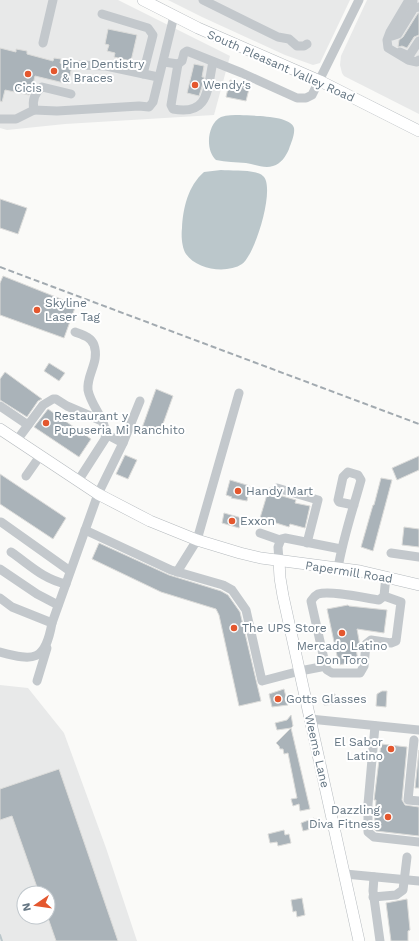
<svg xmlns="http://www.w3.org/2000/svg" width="419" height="941" font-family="'Work Sans',sans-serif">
  <rect width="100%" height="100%" fill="#fafaf8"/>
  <g fill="#e8e9e9" fill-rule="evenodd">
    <path d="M0,0H118L230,56L214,115L65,124L7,130L0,128Z"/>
    <path d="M168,0H350L320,63L313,65L285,55L202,17Z"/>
    <path d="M367,0H419V114L344,76L342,73L340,65L341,56Z"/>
    <path d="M0,685L28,688L64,733L106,848L137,941H0ZM24,893H48V917H24Z"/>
  </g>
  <g fill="#bbc7cb">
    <path d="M240,115C252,116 291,115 294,128C295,135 291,143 289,149C286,156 281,164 273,166C264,169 255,164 246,163C236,162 226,162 216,160C205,150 207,124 221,117C227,115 234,115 240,115Z"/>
    <path d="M221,170C232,171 255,169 263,176C276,187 255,255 242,264C227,274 197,270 186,254C182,248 181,236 182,228C183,208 188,186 204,172Z"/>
  </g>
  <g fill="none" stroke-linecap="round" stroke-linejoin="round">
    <path stroke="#bbc7cb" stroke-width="2" d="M0,935L2,941"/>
  </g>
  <g fill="#aab3b9" stroke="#dcdcda">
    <path d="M418,13H419V35L414,37L407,48L402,46L398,47L399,40L403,37Z"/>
    <path d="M108,29L137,35L131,61L114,57L115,53L107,51L109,45L105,44Z"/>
    <path d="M0,48L16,52V49L27,51V54L53,61L54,58L61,59L60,63L72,66L68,84L35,76L32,88L29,95L5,90L2,102L0,101Z"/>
    <path d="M194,64L204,66L202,77H204V80L199,96L187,93Z"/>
    <path d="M230,80L250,85L246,101L226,97Z"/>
    <path d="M0,199L27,208L18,234L0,228Z"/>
    <path d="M3,276L76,305L64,338L0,315V283Z"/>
    <path d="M49,363L65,373L59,381L44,371Z"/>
    <path d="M5,372L42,399L38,401L27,417L0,400V379Z"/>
    <path d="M156,389L173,396L159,435L142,428Z"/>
    <path d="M48,409L91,439L79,457L34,427Z"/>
    <path d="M125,455L137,460L128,479L116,474Z"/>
    <path d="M419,456V470L397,480L392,468Z"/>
    <path d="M0,474L66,518L53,539L0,504Z"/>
    <path d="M381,478L392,480L373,551L361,547L373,505H374Z"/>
    <path d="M230,480L250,486L247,501L231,498L232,497L226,495Z"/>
    <path d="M269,488H271L272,492L275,494L296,500L295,503L310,506L305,528L290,524L289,527L260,518Z"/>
    <path d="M224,513L242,518L239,528L222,523Z"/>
    <path d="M404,527L419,529V547L402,545Z"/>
    <path d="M99,543L169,575L221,591L228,595L240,612L261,701L239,706L219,615L216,609L161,592L92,559Z"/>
    <path d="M348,605L349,606L387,610L384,633L357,629L360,646L356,648L358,661L339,665L327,609Z"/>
    <path d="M284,689L288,705L272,707L269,694Z"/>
    <path d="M382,691H387L386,707L376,706L377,694Z"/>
    <path d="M335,694L336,704L324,705L323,695Z"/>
    <path d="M291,715L293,726L291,728L310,809L300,811L299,804L293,806L291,799L297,798L288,753L284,754L283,749H280L279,746L276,743L291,728L277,730L275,723L287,720Z"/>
    <path d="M381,744L407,747L402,800L405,805L419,807V836L376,831L374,829L376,800H374Z"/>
    <path d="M419,750V788H415Z"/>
    <path d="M59,769L118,941H56L48,918V893H39L12,816L0,820V789Z"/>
    <path d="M314,818L315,819H317L319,827L303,831L301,823Z"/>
    <path d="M284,830L285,835L289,834L291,843L278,846L277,842L270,843L268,834Z"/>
    <path d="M302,898L305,915L297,917L296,911L293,912L291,900Z"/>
    <path d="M407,899L410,930L408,931V941H391L386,903Z"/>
  </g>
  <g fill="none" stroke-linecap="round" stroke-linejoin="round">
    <g stroke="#b5babe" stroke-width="12">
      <g id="major">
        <path d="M143,0L198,28L320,81L419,131"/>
        <path d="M0,429L98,494L150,521L197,540L240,553L261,558L360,571L419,585"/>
        <path d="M279,561L280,578L283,596L359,941"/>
      </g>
    </g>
    <g stroke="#c3c8cc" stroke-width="9">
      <path d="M203,0L278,37L289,39L297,46H304L307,44"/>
      <path d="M413,1L409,0L390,32L387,40L388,48L408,60L417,62L419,60"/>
      <path d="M102,14L148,28L153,35L143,74"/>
      <path d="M392,36L398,34L414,8L419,7"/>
      <path d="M43,43L53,0"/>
      <path d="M400,52L409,56L419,41"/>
      <path d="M164,62L178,64L182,61L184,53L187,51L242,73L297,98H306L312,95L359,0"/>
      <path d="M178,64L171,105L173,109C210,116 207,88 213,62"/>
      <path d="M78,65L106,66L158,77"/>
      <path d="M71,94L42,87C34,93 32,101 34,110L57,111L139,106L149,107L153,102L174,16"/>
      <path d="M0,119H16L34,110"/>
      <path d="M75,332C83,335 91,337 94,345C100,362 86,375 88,390C91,407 109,422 105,439L78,481"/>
      <path d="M0,406L28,425"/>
      <path d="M106,434L123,443"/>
      <path d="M17,440L43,405L53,399H56L67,406L102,421"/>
      <path d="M26,476L40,456"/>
      <path d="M277,488L318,500L307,543"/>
      <path d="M1,522L70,571"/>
      <path d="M85,530L171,570L223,585L232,590L246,610L262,681L300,671L326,666"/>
      <path d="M260,533L280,540"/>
      <path d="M11,552C30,565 43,579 66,584"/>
      <path d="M391,553L419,557"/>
      <path d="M279,561L278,547L281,539L285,538L341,549"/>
      <path d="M338,568C343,538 353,509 361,480L358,475L348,472L343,477L338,500L339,502L354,505"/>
      <path d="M0,569L37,594L58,605"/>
      <path d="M177,572L197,540L239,393"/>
      <path d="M384,596L401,602L396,641L391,643L371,640L366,644L364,666L360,673H332L327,670L326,668L311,601C313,598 314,596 318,594C330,590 365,598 379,600L384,596L386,576"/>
      <path d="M0,598L12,607L52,623"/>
      <path d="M0,652C34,661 45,662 52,623L98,494L123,443L140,401"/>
      <path d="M37,681L47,648"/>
      <path d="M310,719L419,730"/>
      <path d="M375,726L368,804V832L374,837L419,842"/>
      <path d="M414,740L408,800L419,801"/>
      <path d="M345,874L419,881"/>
      <path d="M374,877L373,891L380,941"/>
      <path d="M373,897L396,895L403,890L407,857"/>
    </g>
    <use href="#major" stroke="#fff" stroke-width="11"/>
    <path stroke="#a2aab0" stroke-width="2" stroke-dasharray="6 3" stroke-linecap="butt" d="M0,267L419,424"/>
  </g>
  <g fill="#e4572e" stroke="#fff" stroke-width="1.5">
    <circle cx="54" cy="71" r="4"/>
    <circle cx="28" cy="74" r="4"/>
    <circle cx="195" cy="85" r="4"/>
    <circle cx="37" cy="310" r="4"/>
    <circle cx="46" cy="423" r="4"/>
    <circle cx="238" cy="491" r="4"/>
    <circle cx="232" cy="521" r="4"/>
    <circle cx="234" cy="628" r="4"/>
    <circle cx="342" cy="633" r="4"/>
    <circle cx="278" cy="699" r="4"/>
    <circle cx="391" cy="749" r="4"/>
    <circle cx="388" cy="817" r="4"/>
  </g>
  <g text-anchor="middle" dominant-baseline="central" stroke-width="4" stroke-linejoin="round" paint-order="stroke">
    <g font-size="12" fill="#657683" stroke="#fff" text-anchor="start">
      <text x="62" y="64">Pine Dentistry<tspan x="62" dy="14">&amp; Braces</tspan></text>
      <text x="203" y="85">Wendy's</text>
      <text x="28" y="88" text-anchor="middle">Cicis</text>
      <text x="45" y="303">Skyline<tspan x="45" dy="14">Laser Tag</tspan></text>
      <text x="54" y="416">Restaurant y<tspan x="54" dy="14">Pupuseria Mi Ranchito</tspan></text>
      <text x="246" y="491">Handy Mart</text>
      <text x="240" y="521">Exxon</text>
      <text x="242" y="628">The UPS Store</text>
      <text x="342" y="646" text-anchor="middle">Mercado Latino<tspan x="342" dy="14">Don Toro</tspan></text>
      <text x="286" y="699">Gotts Glasses</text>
      <text x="383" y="742" text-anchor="end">El Sabor<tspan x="383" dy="14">Latino</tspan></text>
      <text x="380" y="810" text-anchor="end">Dazzling<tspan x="380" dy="14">Diva Fitness</tspan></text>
    </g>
    <g font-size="12" fill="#657683" stroke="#fff">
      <text transform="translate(281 66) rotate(24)">South Pleasant Valley Road</text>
      <text transform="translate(349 572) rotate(9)">Papermill Road</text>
      <text transform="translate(317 751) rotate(77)">Weems Lane</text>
    </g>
  </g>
  <g transform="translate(36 905) rotate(257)"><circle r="19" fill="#ffffff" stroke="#c1c8cd"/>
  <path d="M0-3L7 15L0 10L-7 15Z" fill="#e4572e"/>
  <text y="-6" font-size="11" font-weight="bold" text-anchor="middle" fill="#657683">N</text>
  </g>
</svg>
